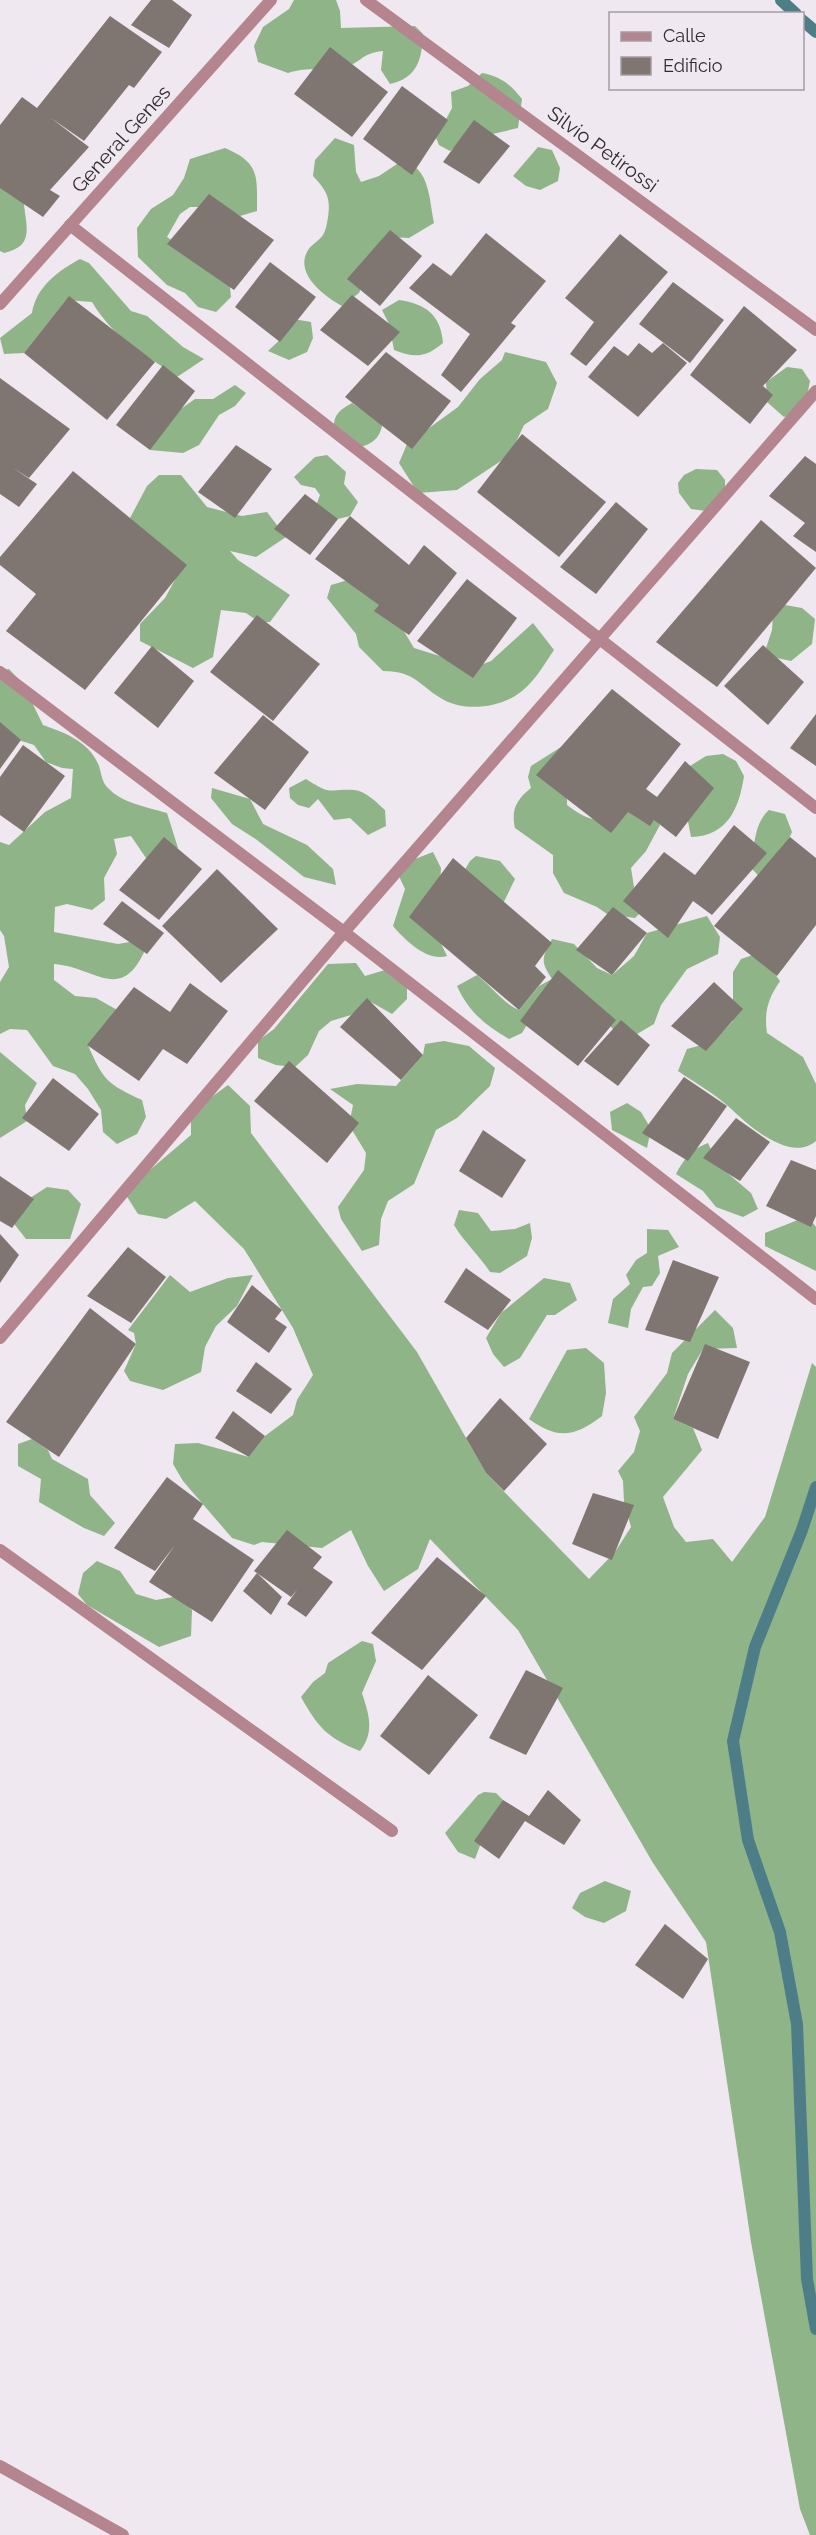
<svg xmlns="http://www.w3.org/2000/svg" width="816" height="2535" font-family="Raleway,sans-serif">
  <rect width="100%" height="100%" fill="#f0e8f0"/>
  <g fill="#8eb488">
    <path d="M294,0H336L340,11L341,28L415,26L423,34C422,60 417,78 390,84L381,70L383,51C360,53 361,64 344,67C324,72 309,66 288,73L258,62L254,46L263,27L289,9Z"/>
    <path d="M482,73C500,76 510,84 522,99L518,128L463,141L450,151L439,145L436,138L452,108L451,92L468,86Z"/>
    <path d="M335,138L354,145L356,172L361,182L379,176L403,160C430,169 429,198 434,223L409,238L389,237L376,252L359,293L342,306C326,297 295,275 307,252C310,245 319,241 323,235C326,230 327,223 328,217C331,197 326,190 313,176L315,160Z"/>
    <path d="M538,147L552,150L560,168L558,181L540,190L526,186L513,176Z"/>
    <path d="M225,148C260,163 257,176 257,211L240,216L218,207H190L180,214L167,237L229,279L231,297L216,312L198,307L185,293L167,285L138,257L137,228L151,209L173,195L184,178L190,159Z"/>
    <path d="M0,168L26,180C25,188 24,196 24,204C26,227 35,246 4,253L0,251Z"/>
    <path d="M80,259L89,263L131,311L147,316L183,347L204,359L177,377C144,353 114,339 92,302L66,300L24,353L4,354L0,338L32,313C36,287 58,271 80,259Z"/>
    <path d="M399,300C426,304 441,315 443,343C425,358 415,358 394,350L389,324L382,310Z"/>
    <path d="M293,319L311,322L313,338L307,352L289,360L268,351L286,334Z"/>
    <path d="M505,352L546,362L557,383L548,409L524,425L510,455L457,490L418,493L399,463L407,444L458,407L480,379L502,360Z"/>
    <path d="M787,367L802,369L810,381L807,396L797,414L784,417L767,402L766,382Z"/>
    <path d="M235,385L246,393L235,406L219,415L199,445L183,453L150,450L153,435L172,415L195,399H213Z"/>
    <path d="M352,403L365,412H384C382,430 381,441 361,447L334,432C333,415 338,411 352,403Z"/>
    <path d="M327,455L346,472L344,484L358,502L350,516L338,519L320,515L317,503L320,495L315,488L301,485L294,477L315,457Z"/>
    <path d="M696,469L717,470L725,480V494L706,511L691,509L679,493L678,483L684,475Z"/>
    <path d="M159,475H181L207,507L242,516L267,512L286,537L256,557L230,551L238,560L290,595L270,622H259L246,613L221,610L213,657L193,668L140,641V624L165,598L177,576L142,536L130,518L147,486Z"/>
    <path d="M355,578L396,618L414,648L475,667L491,661L533,623L554,650C544,665 532,686 515,696C495,708 465,711 444,700C419,686 416,671 383,671L359,647L356,634L327,598L331,585Z"/>
    <path d="M785,605L802,608L815,619L812,644L791,661L777,658L766,648L772,630L773,614Z"/>
    <path d="M9,669L23,684L43,725C65,733 89,741 99,766C101,772 102,782 107,787C121,803 147,807 167,813L178,848L164,856L146,858L131,836L114,839L117,854L104,878L105,900L92,910L67,904L55,907L54,932L118,944L141,940L146,948C121,1005 96,967 54,964V980L75,996L96,998L119,1011L88,1045C103,1080 107,1084 142,1100L146,1117L137,1134L117,1144L103,1132L101,1110L88,1089L75,1074L53,1066L27,1030L10,1029L0,1034V982L9,967L4,936L0,930V842L9,845L45,812L71,798L73,769L62,768L46,762L34,745L0,734V671Z"/>
    <path d="M561,747L567,782V805C600,830 606,818 643,807L660,825L646,851L631,868L634,887L644,909L635,918L607,914L597,907L564,893L553,873V855L515,828C511,810 516,800 531,788L528,777L531,766Z"/>
    <path d="M723,754L736,761L744,776C739,808 728,836 691,837L687,816L690,766L706,756Z"/>
    <path d="M306,779C334,797 327,788 354,790C366,791 377,803 385,810L386,826L368,835L350,818L334,820L318,799L309,808L298,805L290,798L289,788Z"/>
    <path d="M212,788L250,799L263,824L307,845L333,869L336,885L304,877L257,840L232,824L211,798Z"/>
    <path d="M769,810L785,814L792,832L783,852L760,877L749,866C756,846 753,824 769,810Z"/>
    <path d="M433,852L441,868L437,935L447,956C427,962 405,940 393,926L405,889L397,872L415,859Z"/>
    <path d="M476,856L500,861L515,879L501,908L463,873L470,861Z"/>
    <path d="M707,916L720,937L718,954L687,969L661,1005L654,1024L637,1034L617,1033L596,1012L528,1023L522,1033L509,1039C486,1026 468,1011 457,986L477,975C490,985 505,1005 519,1010L539,986L552,979C540,961 542,958 552,939L574,944L597,968L612,975L634,956L647,933Z"/>
    <path d="M759,953L780,981C768,999 764,1011 767,1033L803,1057L816,1084V1141C789,1164 746,1123 728,1106C713,1093 694,1082 678,1071L687,1049L713,1042L733,1021V972L741,959Z"/>
    <path d="M356,963L365,976L385,970L407,987V999L392,1014L371,1002L351,1015L331,1021L319,1031L308,1055L295,1067L276,1065L258,1058V1041L274,1029L328,964Z"/>
    <path d="M444,1041L469,1046L495,1068L490,1086L457,1118L436,1130L414,1184L388,1201L381,1219L379,1245L362,1251L341,1219L338,1207L364,1170L366,1153L349,1125L353,1105L330,1089L357,1084L396,1086L423,1055L425,1044Z"/>
    <path d="M0,1052L37,1083L25,1105L27,1121L0,1138Z"/>
    <path d="M228,1085L250,1106L251,1133L417,1352L486,1473L589,1579L615,1552L631,1527L624,1502L623,1481L618,1471L634,1452L640,1431L634,1417L667,1373L672,1353L715,1310L733,1328L737,1348L703,1349L688,1374L673,1419L693,1428L702,1450L663,1497L674,1527L686,1542L713,1539L732,1562L765,1517L812,1363L816,1367V2535H810L800,2509L751,2242L706,1942L653,1863L518,1630L430,1539L418,1569L384,1591L368,1566L351,1530L322,1548L262,1542L254,1545L232,1538L183,1481L173,1464L175,1444L198,1443L249,1457L265,1436L293,1415L297,1400L313,1375L293,1328L244,1249L195,1201L166,1219L138,1214L124,1192L191,1135V1112Z"/>
    <path d="M627,1103L641,1112L651,1129L647,1148L612,1130L610,1112Z"/>
    <path d="M708,1143L718,1165L751,1193L758,1209L743,1217L716,1207L703,1191L676,1174C683,1160 693,1148 708,1143Z"/>
    <path d="M47,1187L68,1190L81,1204L70,1239H26L15,1225L13,1209Z"/>
    <path d="M459,1210L478,1213L491,1231L515,1229L530,1223L532,1238L527,1256L500,1273L490,1272C479,1255 464,1242 454,1225Z"/>
    <path d="M808,1216L816,1227V1271L765,1246V1233Z"/>
    <path d="M647,1229L668,1230L679,1247L658,1256L660,1273L652,1286L643,1287L631,1309L628,1328L608,1323L613,1299L630,1284L626,1275L636,1260L647,1253Z"/>
    <path d="M170,1275L190,1292L228,1278L253,1275L237,1306L216,1326L205,1347L201,1372L163,1390L130,1381L124,1371L136,1344L134,1333L128,1330Z"/>
    <path d="M544,1278L570,1283L577,1300L555,1315H547L520,1358L504,1367L493,1354L486,1338L501,1313Z"/>
    <path d="M586,1348L604,1363L606,1393L602,1416C574,1437 558,1440 529,1419L567,1350Z"/>
    <path d="M32,1439L48,1450L52,1459L88,1479L90,1495L115,1523L104,1536L84,1528L39,1502L41,1479L18,1466V1444Z"/>
    <path d="M97,1561L120,1571L136,1594L156,1600L179,1596L192,1610L191,1636L159,1647L87,1605L78,1594L83,1573Z"/>
    <path d="M362,1641L373,1644L376,1661L362,1693C369,1715 375,1732 360,1751C327,1738 318,1727 301,1697L313,1682L325,1673L328,1663Z"/>
    <path d="M484,1792L496,1793L503,1800L504,1820L482,1840L475,1859L458,1852L445,1833L478,1795Z"/>
    <path d="M605,1881L631,1891L626,1911L604,1923L585,1917L572,1908L580,1893Z"/>
  </g>
  <g fill="none" stroke-linecap="round" stroke-linejoin="round">
    <g stroke="#4d7e88" stroke-width="12">
      <path d="M781,0L796,14"/>
      <path d="M802,20L816,32"/>
      <path d="M816,1487L802,1530L755,1647L733,1741L748,1840L780,1932L797,2024L807,2279L816,2329"/>
    </g>
  </g>
  <g fill="#807671">
    <path d="M151,0H172L192,15L169,48L131,25Z"/>
    <path d="M110,16L162,52L134,88L129,85L84,141L51,118L89,147L50,190L60,196L43,217L0,188V125L22,97L37,108Z"/>
    <path d="M330,47L388,92L352,137L294,94Z"/>
    <path d="M402,86L448,120L412,175L363,139Z"/>
    <path d="M474,120L510,146L479,184L443,162Z"/>
    <path d="M209,194L274,240L234,290L167,244Z"/>
    <path d="M390,230L422,256L380,306L347,279Z"/>
    <path d="M486,233L546,281L511,323L516,326L461,392L441,375L470,334L409,288L433,263L451,276Z"/>
    <path d="M620,234L668,272L586,366L570,354L594,322L565,298Z"/>
    <path d="M270,262L316,297L280,342L235,307Z"/>
    <path d="M673,282L724,320L690,363L639,324Z"/>
    <path d="M352,295L400,332L368,366L320,330Z"/>
    <path d="M69,296L155,362L107,420L24,353Z"/>
    <path d="M744,306L797,350L763,386L773,395L750,424L690,375Z"/>
    <path d="M639,343L652,353L663,343L687,363L638,417L588,377L614,346L628,356Z"/>
    <path d="M386,352L451,401L412,449L345,397Z"/>
    <path d="M163,365L195,391L150,450L116,425Z"/>
    <path d="M0,378L70,429L29,478L13,468L37,484L19,507L0,494Z"/>
    <path d="M522,434L606,502L559,557L477,492Z"/>
    <path d="M236,445L272,469L235,518L198,492Z"/>
    <path d="M805,456L816,464V552L793,536L805,523L769,496Z"/>
    <path d="M73,471L187,565L85,690L6,631L36,594L0,565V557Z"/>
    <path d="M305,494L338,519L310,555L274,529Z"/>
    <path d="M616,502L648,529L596,594L560,567Z"/>
    <path d="M350,516L409,565L424,545L457,573L409,635L374,611L379,605L315,559Z"/>
    <path d="M761,520L816,568L717,687L656,642Z"/>
    <path d="M467,579L517,618L473,678L417,641Z"/>
    <path d="M257,615L320,664L273,721L210,672Z"/>
    <path d="M763,645L804,682L768,725L724,686Z"/>
    <path d="M152,646L194,681L158,728L114,693Z"/>
    <path d="M612,689L681,744L646,789L657,797L685,761L714,788L676,837L654,820L650,826L628,812L611,833L536,775Z"/>
    <path d="M816,714V766L790,748Z"/>
    <path d="M263,715L309,752L265,810L214,773Z"/>
    <path d="M0,722L21,740L0,769Z"/>
    <path d="M23,745L65,776L24,832L0,815V777Z"/>
    <path d="M734,825L767,853L712,915L693,901L668,938L623,901L664,852L695,875Z"/>
    <path d="M164,837L202,869L159,920L119,890Z"/>
    <path d="M790,837L816,858V925L777,976L714,926Z"/>
    <path d="M453,858L552,943L535,966L546,977L519,1010L409,917Z"/>
    <path d="M217,869L278,929L221,983L162,926Z"/>
    <path d="M122,901L164,933L147,954L103,924Z"/>
    <path d="M613,907L647,933L612,975L576,950Z"/>
    <path d="M558,970L616,1020L578,1066L520,1021Z"/>
    <path d="M714,982L743,1009L706,1051L671,1026Z"/>
    <path d="M190,983L228,1011L187,1064L163,1049L139,1081L87,1045L134,987L170,1012Z"/>
    <path d="M367,998L423,1055L401,1080L340,1027Z"/>
    <path d="M621,1020L650,1045L618,1086L584,1061Z"/>
    <path d="M289,1061L359,1123L327,1163L254,1101Z"/>
    <path d="M684,1077L727,1106L688,1161L642,1133Z"/>
    <path d="M53,1078L99,1114L69,1151L22,1118Z"/>
    <path d="M736,1118L770,1142L740,1181L703,1158Z"/>
    <path d="M483,1130L526,1160L502,1198L459,1171Z"/>
    <path d="M791,1160L816,1170V1216L811,1227L766,1206Z"/>
    <path d="M0,1176L34,1199L12,1228L0,1221Z"/>
    <path d="M0,1234L19,1255L0,1283Z"/>
    <path d="M128,1247L166,1277L131,1323L87,1296Z"/>
    <path d="M673,1260L719,1277L690,1342L645,1330Z"/>
    <path d="M466,1268L511,1300L488,1330L444,1302Z"/>
    <path d="M252,1285L282,1310L275,1319L287,1327L269,1353L227,1322Z"/>
    <path d="M90,1308L136,1344L59,1457L6,1422Z"/>
    <path d="M705,1344L750,1362L718,1439L673,1419Z"/>
    <path d="M256,1362L292,1389L271,1414L236,1391Z"/>
    <path d="M500,1398L547,1444L504,1491L486,1473L466,1438Z"/>
    <path d="M233,1411L265,1436L249,1457L215,1438Z"/>
    <path d="M167,1477L203,1504L193,1519L254,1560L212,1622L149,1582L175,1545L155,1571L114,1548Z"/>
    <path d="M593,1493L634,1505L612,1560L572,1544Z"/>
    <path d="M287,1530L322,1557L313,1568L333,1582L306,1617L287,1604L297,1590L291,1597L254,1571Z"/>
    <path d="M437,1557L486,1596L422,1670L371,1633Z"/>
    <path d="M257,1573L282,1597L271,1615L243,1591Z"/>
    <path d="M526,1670L563,1688L526,1755L489,1738Z"/>
    <path d="M428,1675L478,1715L429,1775L380,1736Z"/>
    <path d="M548,1790L581,1820L564,1845L525,1821L499,1859L474,1841L503,1800L529,1816Z"/>
    <path d="M665,1924L708,1959L683,1999L635,1965Z"/>
  </g>
  <g fill="none" stroke-linecap="round" stroke-linejoin="round">
    <path stroke="#b4848f" stroke-width="12" d="M0,2466L123,2535"/>
    <g stroke="#b4848f" stroke-width="12">
      <path d="M366,0L816,330"/>
      <path d="M70,225L816,808"/>
      <path d="M0,304L271,0"/>
      <path d="M0,672L344,932L816,1299"/>
      <path d="M0,1338L344,932L816,391"/>
      <path d="M0,1550L392,1831"/>
    </g>
  </g>
  <g text-anchor="middle" dominant-baseline="central" stroke-width="6" stroke-linejoin="round" paint-order="stroke">
    <g font-size="20" fill="#302d30" stroke="#f0e8f0">
      <text transform="translate(121 139) rotate(-48)">General Genes</text>
      <text transform="translate(603 149) rotate(36)">Silvio Petirossi</text>
    </g>
  </g>
  <rect x="609" y="12" width="195" height="78" fill="#f0e8f0" stroke="#a39da3" stroke-width="1.5"/>
  <rect x="621" y="32" width="30" height="9" fill="#b4848f" stroke="#a39da3" stroke-width="1.5"/>
  <text x="663" y="42" font-size="18" fill="#302d30">Calle</text>
  <rect x="621" y="57" width="30" height="18" fill="#807671" stroke="#a39da3" stroke-width="1.5"/>
  <text x="663" y="72" font-size="18" fill="#302d30">Edificio</text>
</svg>
